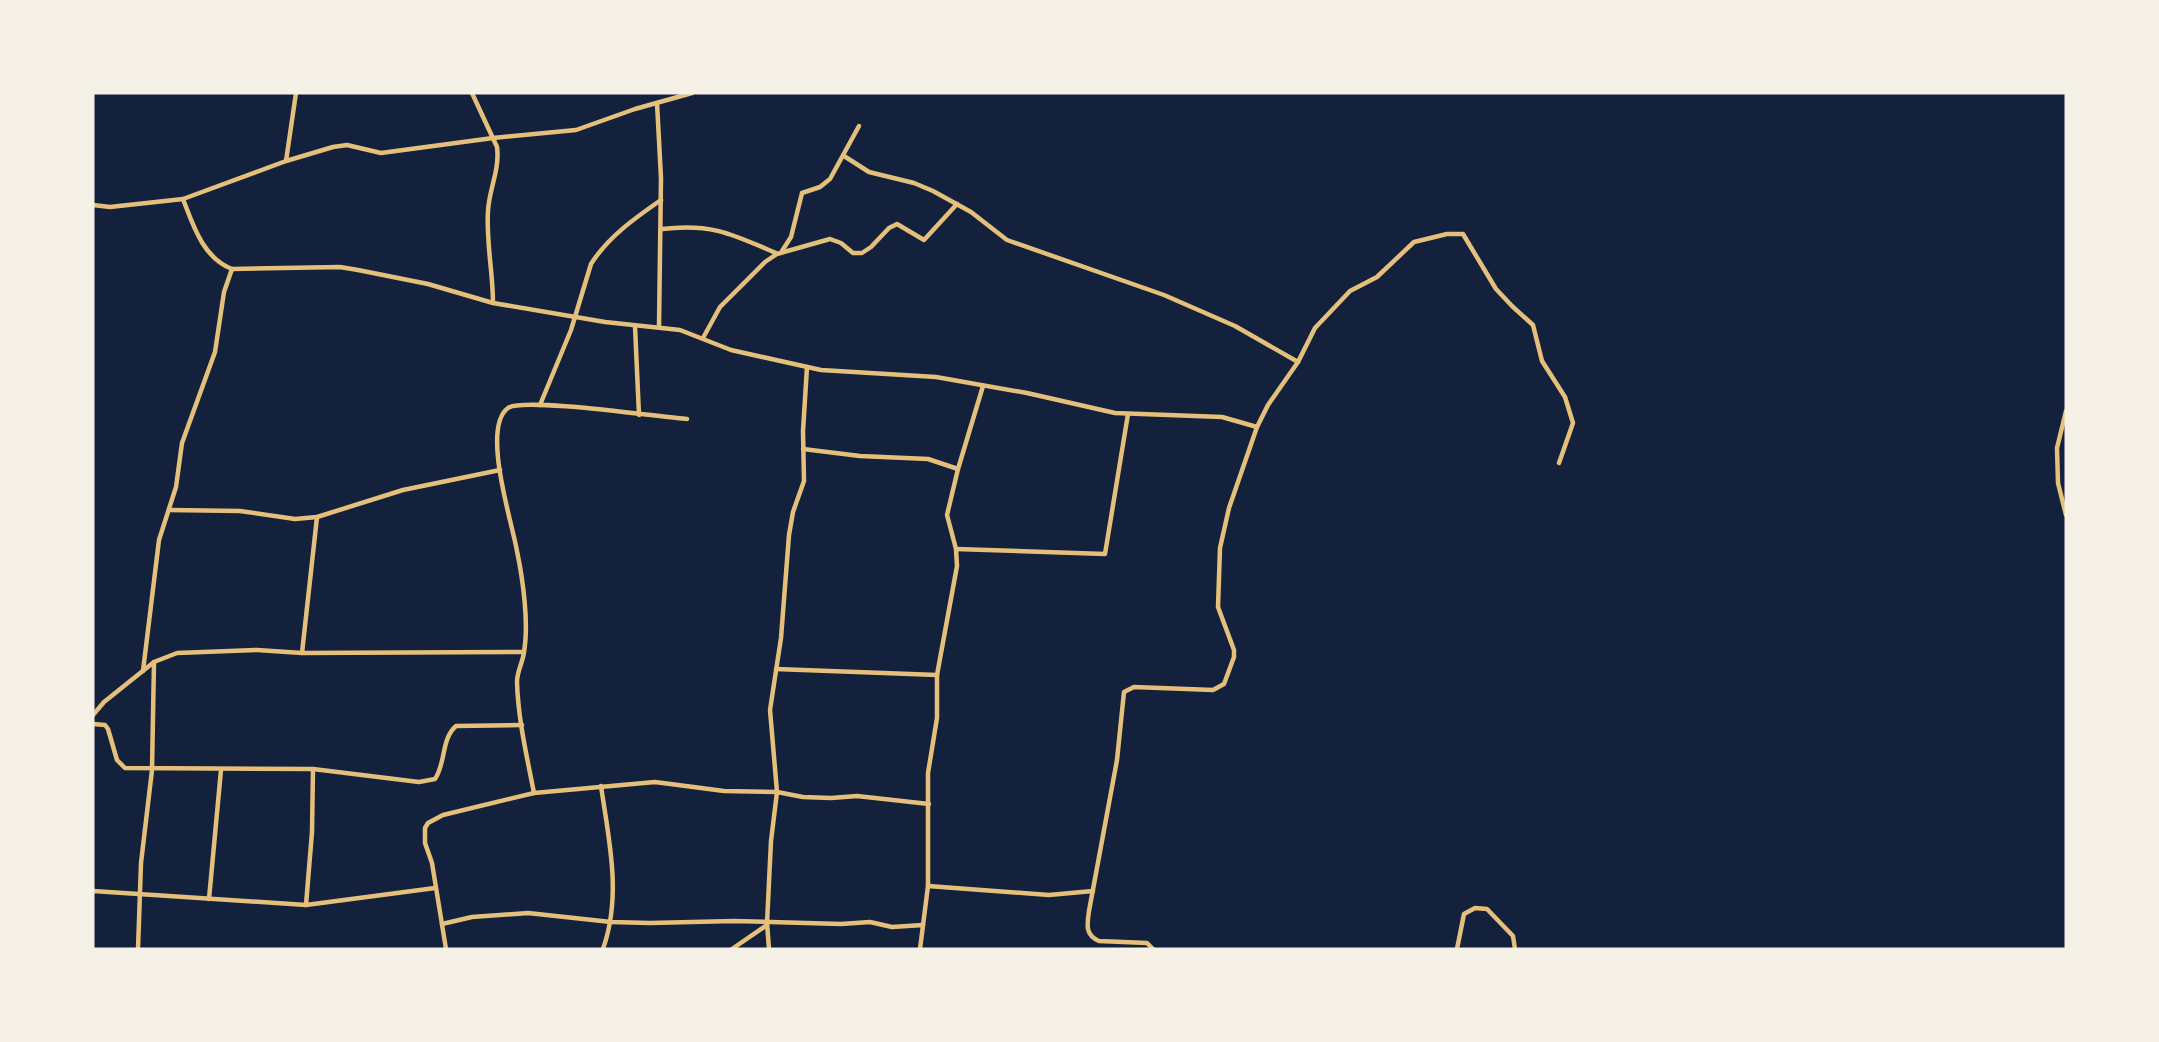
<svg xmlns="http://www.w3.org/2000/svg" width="2159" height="1042" font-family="'PT Sans Narrow',sans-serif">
  <rect width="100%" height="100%" fill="#14213d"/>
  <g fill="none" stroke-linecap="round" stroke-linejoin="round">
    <g stroke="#e5c07b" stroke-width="4.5">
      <path d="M472,93L497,147C500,170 489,189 488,211C486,242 493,272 493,303"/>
      <path d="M657,103L661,178L659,327"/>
      <path d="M844,156L869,172L914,183L933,191L971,212L1007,240L1164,295L1235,326L1298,362"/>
      <path d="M286,161L296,93"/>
      <path d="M183,199C193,225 203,258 232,269L340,267L358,270L428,284L493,303L605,322L680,330L731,350L821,370L936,377L1027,393L1115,413L1222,417L1257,427"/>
      <path d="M93,205L110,207L183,199L286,161L333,147L347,145L381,153L493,138L576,130L635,109L692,93"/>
      <path d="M662,229C711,223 732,234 776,253"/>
      <path d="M782,251L791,237L802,193L820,187L830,179L859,126"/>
      <path d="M635,326L639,415"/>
      <path d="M703,338L720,307L765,262L777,254L830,239L841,243L853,253H862L871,247L889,228L897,224L924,240L957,204"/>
      <path d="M540,405L571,330L591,264C608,237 635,218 661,200"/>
      <path d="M2066,411L2057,448L2058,483L2066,515"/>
      <path d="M803,449L860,456L928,459L958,469"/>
      <path d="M169,510L240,511L295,519L317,517L403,490L500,470"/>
      <path d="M956,549L1105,554L1128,414"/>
      <path d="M302,653L317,517"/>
      <path d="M776,669L937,675"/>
      <path d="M143,671L159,540L176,487L182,443L215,352L224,292L232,269"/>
      <path d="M93,715L104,702L154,662L177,653L257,650L302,653L524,652"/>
      <path d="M93,724L105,725L108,729L117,760L125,768L313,769L419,782L435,779C446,763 441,739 456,726L522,725"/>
      <path d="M601,786C609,841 622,895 603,949"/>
      <path d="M534,793C527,757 518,719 517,682C517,671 523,662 524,652C529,623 523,580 517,551C512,522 481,428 508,408C522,397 660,417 687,419"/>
      <path d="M928,886L1049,895L1093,891"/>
      <path d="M93,891L306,905L435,888"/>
      <path d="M209,899L221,770"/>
      <path d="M306,905L312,832L313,769"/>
      <path d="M442,924L472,917L528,913L611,922L650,923L734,921L841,924L870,922L892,927L923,925"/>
      <path d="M138,949L141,863L152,770L154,662"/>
      <path d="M446,949L432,863L425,843V828L428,823L443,815L534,793L655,782L724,791L777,792L803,797L831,798L857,796L929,804"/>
      <path d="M732,949L767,925"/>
      <path d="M769,949L767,923L771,841L777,792L770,710L781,638L789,535L793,512L804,481L803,431L807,367"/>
      <path d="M920,949L928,886V773L937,718V675L957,566L956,549L947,515L958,469L983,386"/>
      <path d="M1153,949L1147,943L1099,941C1085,935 1087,925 1089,911L1117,760L1124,692L1134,687L1213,690L1224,684L1234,657V650L1218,607L1220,548L1229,508L1257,427L1268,405L1298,362L1315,328L1350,291L1377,277L1414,242L1447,234H1463L1496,289L1512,306L1533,325L1542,361L1565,397L1573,423L1559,463"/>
      <path d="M1457,949L1464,914L1475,908L1487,909L1513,936L1515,949"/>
    </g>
  </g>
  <rect width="2159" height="1042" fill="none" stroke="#f6f1e7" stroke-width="189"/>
</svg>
